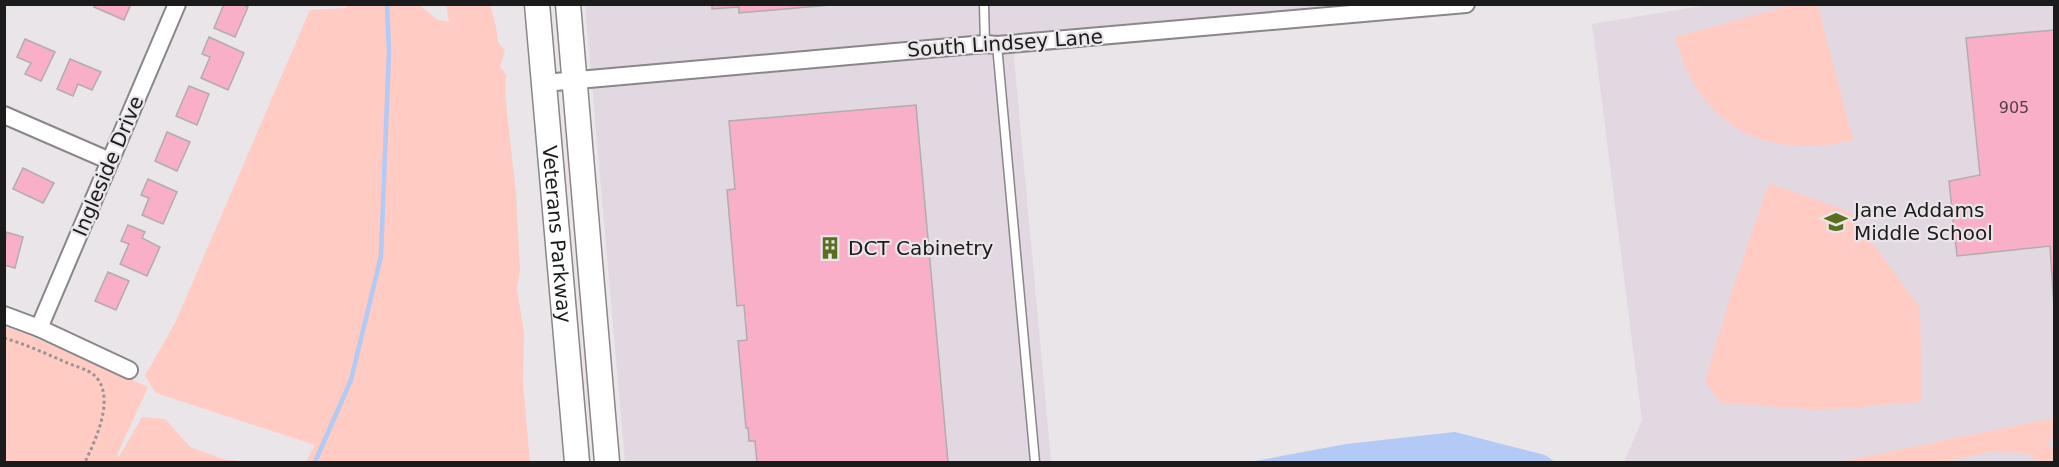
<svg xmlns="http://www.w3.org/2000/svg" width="2059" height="467" font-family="'DejaVu Sans',sans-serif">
  <rect width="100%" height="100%" fill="#e9e5e9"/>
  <g fill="#e2d8e2">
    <path d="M585,5H1376L1012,36L1051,462H625Z"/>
    <path d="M1708,5H2054V462H1624L1642,420L1592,24Z"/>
  </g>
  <g fill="#ffcbc2">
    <path d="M1815,4L1818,6L1853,140C1765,161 1698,126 1675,37L1792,5Z"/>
    <path d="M347,5H419L438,20L449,22L446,5H490L496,27L498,42L505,50L500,66L506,75L505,93L516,194L520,270L517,289L524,333L523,383L530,462H306L315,445L156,393L145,376L176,321L310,10L346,8Z"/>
    <path d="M1769,183L1850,212L1920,308L1922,402L1822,410L1721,403L1705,382L1731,294Z"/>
    <path d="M5,327L26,334L148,387L117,455L119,457L142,417L165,419L190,447L223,459L249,462H5Z"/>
    <path d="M2054,418V439L2045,442L2054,449V462H2040L2026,453L1991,452L1943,462H1838Z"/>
  </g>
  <path fill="#b3c9f6" d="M1455,432L1545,455L1555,462H1250L1346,444Z"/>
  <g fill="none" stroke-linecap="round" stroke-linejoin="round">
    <path stroke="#b3c9f6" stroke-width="4.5" d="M315,462L351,380L381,256L389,51L387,4"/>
  </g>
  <g fill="#f8afc7" stroke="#b2acad" stroke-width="1.5">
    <path d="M95,4H131L124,20L94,7Z"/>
    <path d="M224,4H241L248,7L235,37L214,28Z"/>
    <path d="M712,4H842L739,13V7L712,9Z"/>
    <path d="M2054,30V307L2050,246L1957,256L1949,181L1980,175L1966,38Z"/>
    <path d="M209,37L244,53L228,90L201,78L210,57L202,54Z"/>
    <path d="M25,39L55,52L41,81L25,74L31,63L17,57Z"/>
    <path d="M70,59L101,72L92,90L78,84L73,96L57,89Z"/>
    <path d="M189,86L209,94L197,125L176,116Z"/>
    <path d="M916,105L948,462H757L755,441H749L748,428H746L738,341L747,340L744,305L737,306L727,190L735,189L729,121Z"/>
    <path d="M167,132L190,142L177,171L155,161Z"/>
    <path d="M23,168L54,183L43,203L13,189Z"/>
    <path d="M148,179L177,192L163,224L142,215L149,198L141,195Z"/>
    <path d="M128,225L145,232L142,238L160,247L147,276L120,264L129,244L121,241Z"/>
    <path d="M6,232L23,237L15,268L4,265Z"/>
    <path d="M108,272L129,281L116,310L95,301Z"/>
  </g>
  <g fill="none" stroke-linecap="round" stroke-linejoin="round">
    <g stroke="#8a868a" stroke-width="11">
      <g id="lane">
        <path d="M984,4L985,44"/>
        <path d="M997,45L1035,462"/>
      </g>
    </g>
    <g stroke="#8a868a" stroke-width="20">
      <g id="street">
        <path d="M544,83L985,44L997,45L1466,4"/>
        <path d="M4,115L110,161"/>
        <path d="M4,315L39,328L129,370"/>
        <path d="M39,328L177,4"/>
      </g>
    </g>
    <g stroke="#8a868a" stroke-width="27">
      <g id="secondary">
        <path id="s1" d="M537,4L577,462"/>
        <path d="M568,4L607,462"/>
      </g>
    </g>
    <path stroke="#979497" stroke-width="3" stroke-dasharray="3 3" stroke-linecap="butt" d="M4,338C25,344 45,353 65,362C74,366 87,369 94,375C117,396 95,441 85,462"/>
    <use href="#lane" stroke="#fff" stroke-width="8"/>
    <use href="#street" stroke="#fff" stroke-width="16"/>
    <use href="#secondary" stroke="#fff" stroke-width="24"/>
  </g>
  <defs>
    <g id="school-bare" transform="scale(1.8)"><path d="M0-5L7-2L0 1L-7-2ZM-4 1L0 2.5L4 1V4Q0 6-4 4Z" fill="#5a6e1d" stroke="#e9e5e9" stroke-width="2.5" paint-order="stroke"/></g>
    <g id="building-bare" transform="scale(1.8)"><path d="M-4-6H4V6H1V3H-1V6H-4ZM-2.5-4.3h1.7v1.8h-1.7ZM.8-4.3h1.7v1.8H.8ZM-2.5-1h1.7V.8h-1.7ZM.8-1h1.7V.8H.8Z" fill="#5a6e1d" stroke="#e9e5e9" stroke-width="2.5" paint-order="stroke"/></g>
  </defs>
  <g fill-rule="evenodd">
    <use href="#school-bare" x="1836" y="222"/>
    <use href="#building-bare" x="830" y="248"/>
  </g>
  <g text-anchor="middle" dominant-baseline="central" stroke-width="4.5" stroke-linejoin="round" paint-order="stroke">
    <g font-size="16" fill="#534047">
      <text x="2014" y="107">905</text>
    </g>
    <g font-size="20" fill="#1c1b1c" stroke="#e9e5e9">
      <text transform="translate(1005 43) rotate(-4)">South Lindsey Lane</text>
      <text transform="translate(108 166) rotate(-67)">Ingleside Drive</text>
      <text stroke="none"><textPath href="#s1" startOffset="231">Veterans Parkway</textPath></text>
    </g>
    <g font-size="20" fill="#1c1b1c" stroke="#e9e5e9" text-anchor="start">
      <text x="1854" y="210">Jane Addams<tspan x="1854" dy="23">Middle School</tspan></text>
      <text x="848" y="248">DCT Cabinetry</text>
    </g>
  </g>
  <rect width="2059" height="467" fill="none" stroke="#1c1b1c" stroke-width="12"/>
</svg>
